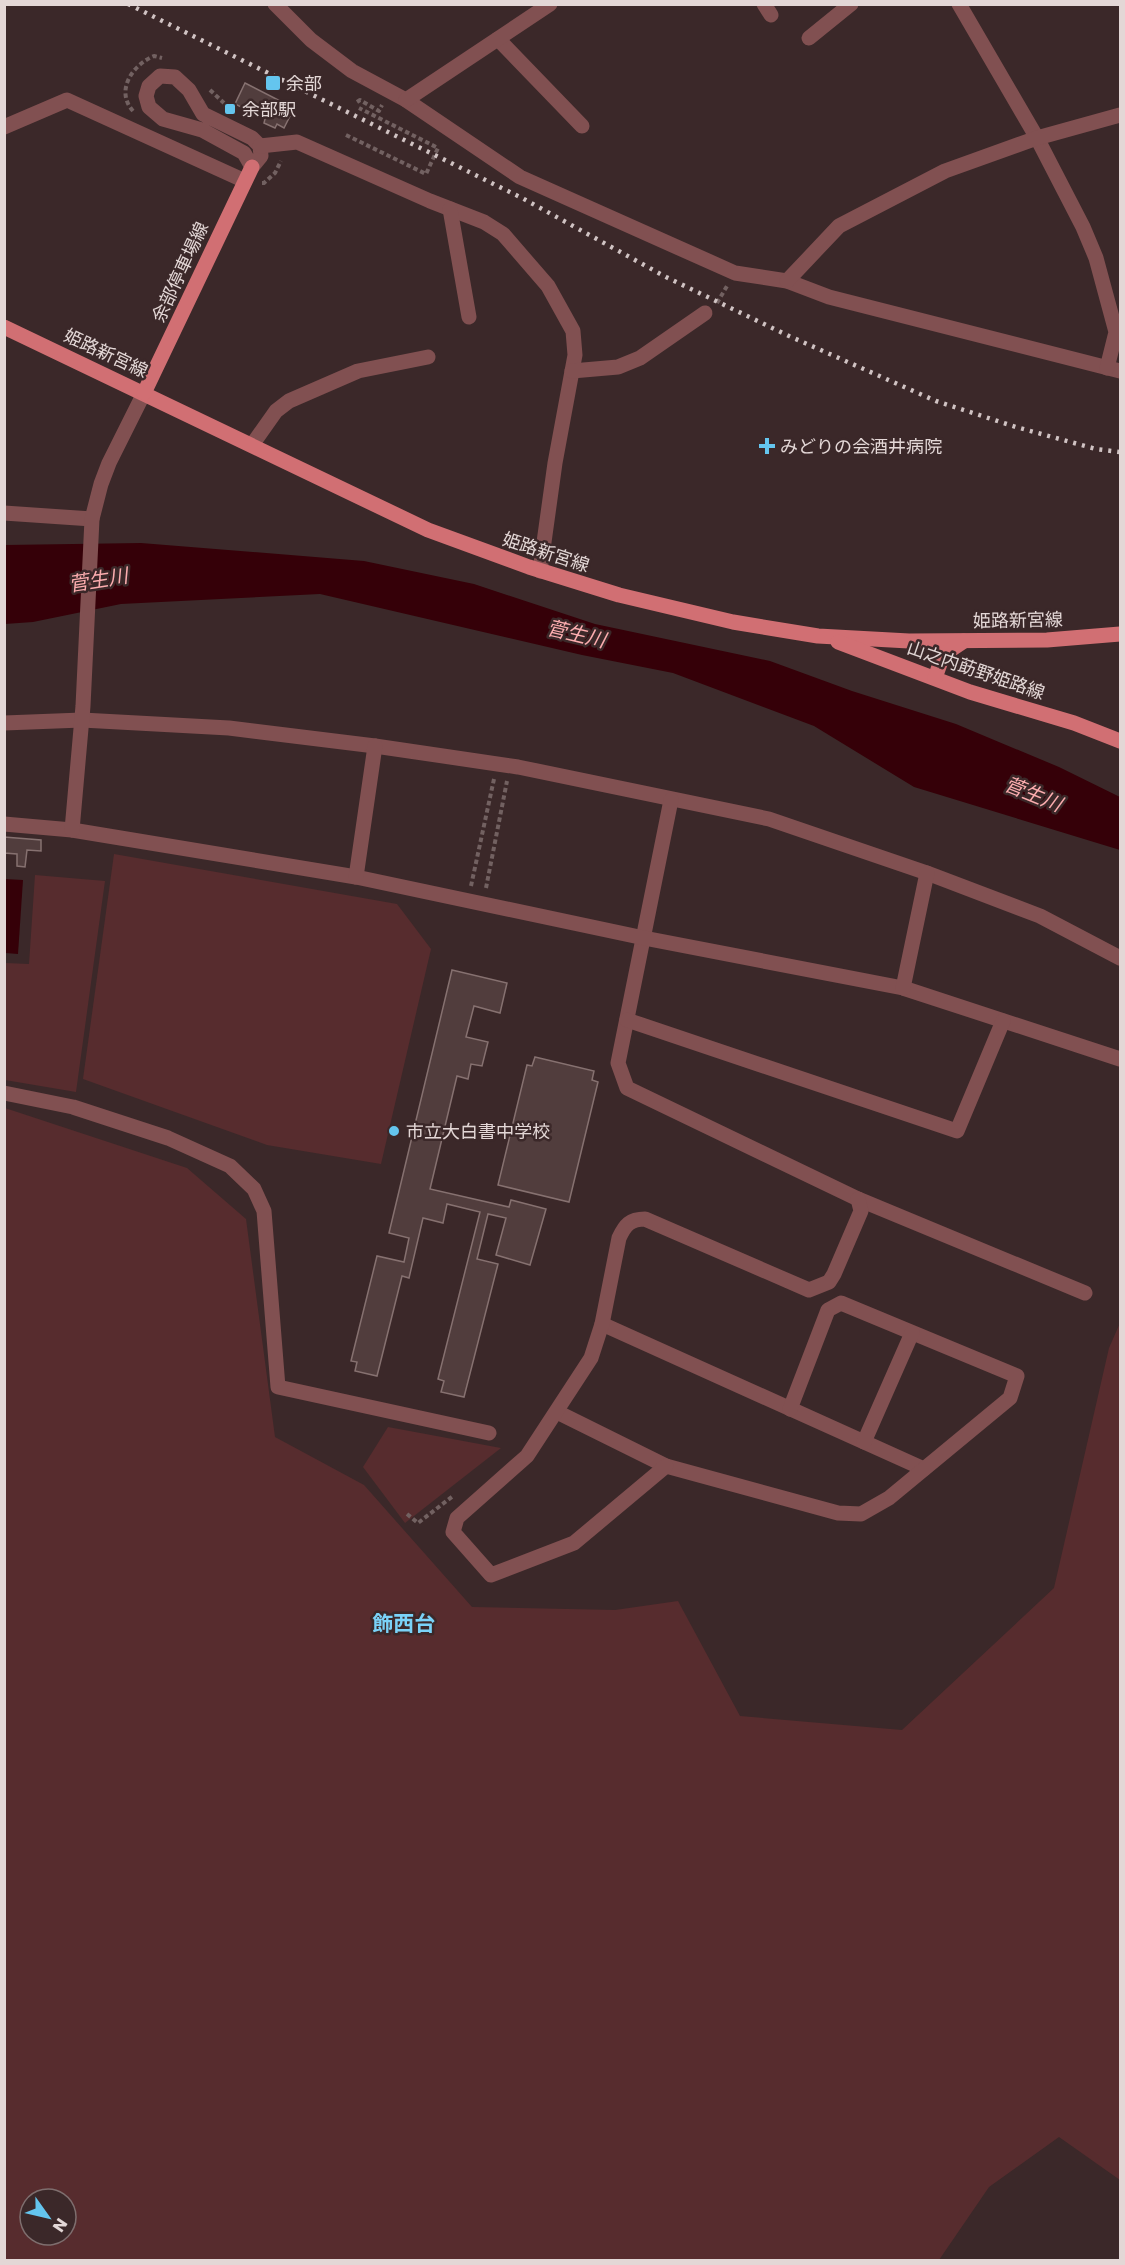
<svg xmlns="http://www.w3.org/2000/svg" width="1125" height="2265" font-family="Poppins,'Noto Sans JP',sans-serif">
  <rect width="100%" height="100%" fill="#3b2829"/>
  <g fill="#572c2e" fill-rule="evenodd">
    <path d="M114,854L397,904L431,949L381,1164L267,1145L83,1079Z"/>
    <path d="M35,875L105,881L76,1092L5,1080V963L29,964Z"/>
    <path d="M5,1108L187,1168L246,1219L275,1437L364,1485L472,1607L615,1610L678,1601L740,1716L902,1730L1054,1588L1109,1348L1120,1323V2180L1059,2137L989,2187L939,2260H5ZM30,2199H66V2235H30Z"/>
    <path d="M388,1427L501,1448L405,1523L363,1467Z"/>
  </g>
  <g fill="#350008">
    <path d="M141,543L364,561L474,584L595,624L770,661L852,691L956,724L1059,767L1120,797V850L914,787L814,726L673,673L582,655L320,594L121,604L33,622L5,624V545Z"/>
    <path d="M5,879L23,880L18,954L5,953Z"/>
  </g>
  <g fill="#513d3d" stroke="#867170" stroke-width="1.5">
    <path d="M245,83L294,108L284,128L277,124L275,128L264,123L265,119L235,104Z"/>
    <path d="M4,837L41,840V851L27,850L25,867L17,866V854L4,853Z"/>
    <path d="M452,970L507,983L500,1013L474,1006L466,1037L488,1042L482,1066L471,1064L468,1079L457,1076L430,1189L509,1207L511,1200L546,1209L530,1265L496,1255L506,1218L488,1214L477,1259L498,1264L464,1397L441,1392L444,1381L438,1379L480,1212L447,1204L443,1223L423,1218L409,1278L402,1276L377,1376L355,1371L357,1362L351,1361L377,1256L404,1262L409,1238L389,1233Z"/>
    <path d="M535,1057L594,1071L592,1080L598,1082L569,1202L498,1185L527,1065L532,1066Z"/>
  </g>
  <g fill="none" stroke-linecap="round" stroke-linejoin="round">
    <g stroke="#726161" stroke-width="4" stroke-dasharray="4.5 3" stroke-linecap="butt">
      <path d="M210,90L224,103"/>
      <path d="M357,102L360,100L379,111L382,105"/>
      <path d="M133,111C115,91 132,65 154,56L162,58"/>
      <path d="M346,135L426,174L438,148L359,108"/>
      <path d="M262,183H264L275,173L281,161"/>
      <path d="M717,303L727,286"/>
      <path d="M471,886L494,779"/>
      <path d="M486,888L507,781"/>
      <path d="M407,1514L418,1523L453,1496"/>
    </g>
    <g stroke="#815051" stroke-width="15">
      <path d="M275,4L311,40L352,71L406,100L520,177L735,273L787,281L829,297L1120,371"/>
      <path d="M764,4L771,15"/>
      <path d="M959,4L1037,138L1083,227L1096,258L1116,332L1107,368"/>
      <path d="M809,38L851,4"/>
      <path d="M498,39L582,126"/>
      <path d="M160,76L175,77L189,90L203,114L252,138L260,146L261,156L252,167L244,153L202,130L163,119L149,107L146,96L149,86Z"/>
      <path d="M406,100L550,4"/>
      <path d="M4,127L67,100L245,181"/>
      <path d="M260,146L297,142L430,201L484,222L503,234L548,286L573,331L575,355L555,463L540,571"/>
      <path d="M450,209L469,317"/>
      <path d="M787,281L839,226L945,171L1037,138L1120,115"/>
      <path d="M572,371L618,367L640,358L705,313"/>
      <path d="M252,445L276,411L289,401L358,371L428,357"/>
      <path d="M4,513L92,519"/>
      <path d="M4,723L82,720L229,728L375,746L518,767L769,819L927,873L1040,916L1120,958"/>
      <path d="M671,800L618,1063L627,1088L858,1199L1085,1293"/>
      <path d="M4,824L72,830L356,877L644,938L903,988L1120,1059"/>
      <path d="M72,830L83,706L92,519L101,484L109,463L144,393"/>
      <path d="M356,877L375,746"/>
      <path d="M903,988L927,873"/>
      <path d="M627,1020L957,1131L1003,1021"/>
      <path d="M4,1093L73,1107L168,1138L230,1166L254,1189L264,1211L278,1387L489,1433"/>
      <path d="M602,1324L924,1469"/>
      <path d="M557,1412L666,1466L838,1513L861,1514L889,1498L1010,1398L1017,1376L841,1303L828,1310L790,1409"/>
      <path d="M864,1442L912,1333"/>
      <path d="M666,1466L574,1543L491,1575L453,1532L457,1518L527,1456L591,1358L602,1324L619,1238C625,1225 630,1219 645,1219L809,1290L829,1282L834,1274L861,1211L858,1199"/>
    </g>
    <g stroke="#d16f73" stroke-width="15">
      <path d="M4,327L428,530L529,567L619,595L733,622L818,636L909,641L1047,640L1120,634"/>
      <path d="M144,393L252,167"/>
      <path d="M838,642L970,692L1074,723L1120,741"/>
      <path d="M935,678L943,655L964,641"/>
    </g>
    <path stroke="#d0c3c3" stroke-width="4.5" stroke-dasharray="3 6" stroke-linecap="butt" d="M128,4L522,198L666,277L789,336L936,401L1016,427L1096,449L1120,452"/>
  </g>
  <g fill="#64c5ee" stroke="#3b2829" stroke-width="2">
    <rect x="265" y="75" width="16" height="16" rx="3"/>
    <rect x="224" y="103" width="12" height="12" rx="3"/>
    <path d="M764 437h6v6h6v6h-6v6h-6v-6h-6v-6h6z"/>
    <circle cx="394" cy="1131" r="6"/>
  </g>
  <g text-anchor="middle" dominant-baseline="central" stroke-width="5" stroke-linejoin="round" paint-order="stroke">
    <g font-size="18" fill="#e3d7d6" stroke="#3b2829" text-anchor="start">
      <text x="286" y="83">余部</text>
      <text x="242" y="109">余部駅</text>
      <text x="780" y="446">みどりの会酒井病院</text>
      <text x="406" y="1131">市立大白書中学校</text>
    </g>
    <g font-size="18" fill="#e3d7d6" stroke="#3b2829">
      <text transform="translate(180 272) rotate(-65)">余部停車場線</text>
      <text transform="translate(106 353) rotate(25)">姫路新宮線</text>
      <text transform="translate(546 552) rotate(18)">姫路新宮線</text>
      <text transform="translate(1018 620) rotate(-1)">姫路新宮線</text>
      <text transform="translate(976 670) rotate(19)">山之内莇野姫路線</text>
    </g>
    <g font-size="20" font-style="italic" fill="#fcadaf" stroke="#3b2829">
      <text transform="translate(98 580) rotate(-9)">菅生川</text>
      <text transform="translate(576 634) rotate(13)">菅生川</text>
      <text transform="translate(1033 794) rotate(22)">菅生川</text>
    </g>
    <g font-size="21" font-weight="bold" fill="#7ad2f8" stroke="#3b2829">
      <text x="404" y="1623">飾西台</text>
    </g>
  </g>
  <rect width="1125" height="2265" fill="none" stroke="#e3d7d6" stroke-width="12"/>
  <g transform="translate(48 2217) rotate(124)"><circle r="28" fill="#3b2829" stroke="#7e6e6e" stroke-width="1.5"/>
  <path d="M0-4.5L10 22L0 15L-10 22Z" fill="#64c5ee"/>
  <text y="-9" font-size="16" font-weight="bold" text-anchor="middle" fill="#e3d7d6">N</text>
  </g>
</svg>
